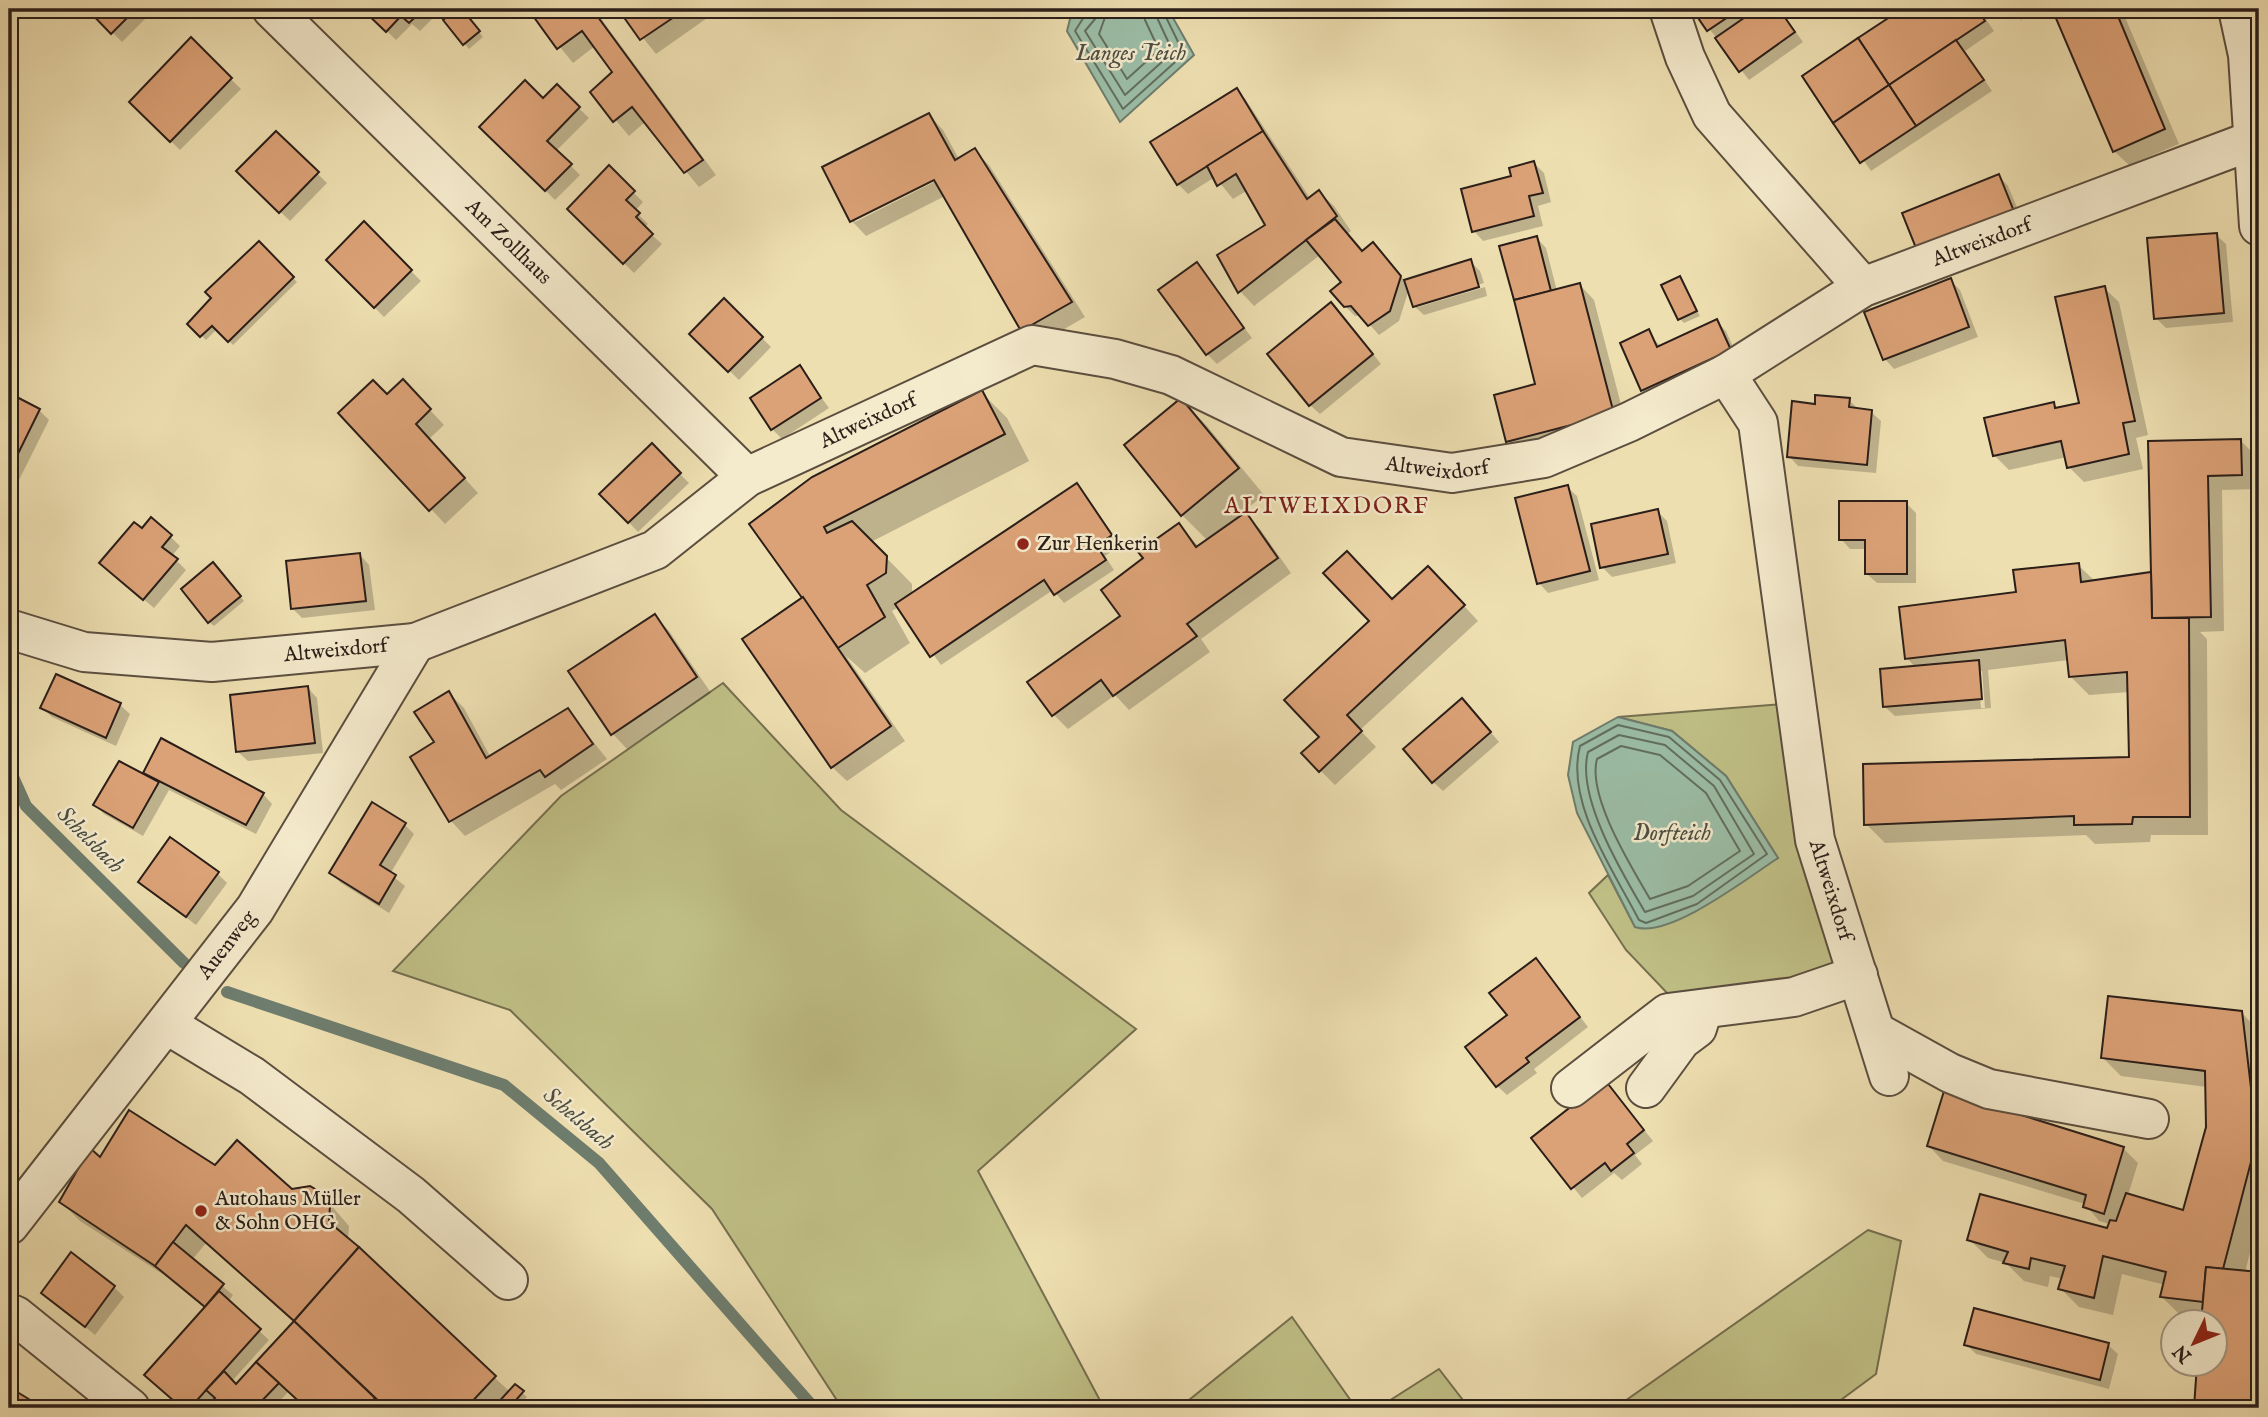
<svg xmlns="http://www.w3.org/2000/svg" width="2268" height="1417" font-family="'IM FELL English',serif">
  <rect width="100%" height="100%" fill="#eedfb1"/>
  <filter id="stains"><feTurbulence type="fractalNoise" baseFrequency=".00286" numOctaves="4"/><feColorMatrix values="0 0 0 0 .2 0 0 0 0 .09 0 0 0 0 .02 0 0 0 .5 -.17"/></filter>
  <radialGradient id="worn" r=".72"><stop offset=".6" stop-color="#630" stop-opacity="0"/><stop offset="1" stop-color="#630" stop-opacity=".3"/></radialGradient>
  <g fill="#c0c086" stroke="#756f50" stroke-width="2">
    <path d="M723,683L841,810L1136,1029L978,1171L1104,1408H842L712,1209L510,1010L393,971L561,796Z"/>
    <path d="M1784,704L1834,964L1827,976L1668,994L1626,950L1589,893L1608,875L1635,927L1778,858L1726,776L1672,731L1618,717Z"/>
    <path d="M1868,1230L1901,1241L1876,1374L1830,1408H1615Z"/>
    <path d="M1292,1317L1356,1408H1179Z"/>
    <path d="M1439,1369L1469,1408H1378Z"/>
  </g>
  <g fill="#9bbda6" stroke="#6e7d6e" stroke-width="2">
    <path d="M1086,9H1168L1194,55L1120,122L1067,31L1070,19Z"/>
    <path d="M1618,717L1672,731L1726,776L1778,858C1749,877 1669,939 1635,927L1577,813L1568,775L1573,742Z"/>
  </g>
  <g fill="#0003" fill-rule="evenodd">
    <path d="M89,9H155L122,42Z"/>
    <path d="M364,9H426L434,17L420,31L412,24L396,40Z"/>
    <path d="M461,9L483,37L469,49L445,20Z"/>
    <path d="M594,9L716,175L699,187L645,122L629,136L592,92L614,73L595,46L573,63L530,10Z"/>
    <path d="M620,9H705L710,16L656,54Z"/>
    <path d="M1694,9H1779L1803,42L1749,80Z"/>
    <path d="M1905,9H1979L1994,31L1965,51L1992,91L1871,171L1805,76Z"/>
    <path d="M2010,9H2038L2021,20Z"/>
    <path d="M2054,9L2122,10L2179,144L2129,165L2114,151Z"/>
    <path d="M191,40L241,89L180,150L131,102Z"/>
    <path d="M557,87L589,118L556,151L580,175L555,200L482,127L543,101Z"/>
    <path d="M1236,90L1246,100L1310,198L1319,192L1334,206L1351,231L1347,234L1363,253L1382,254L1405,281L1470,261L1480,271L1484,283L1418,303V307L1485,287L1487,296L1424,315L1414,306L1409,289L1399,321L1379,335L1361,315L1355,316L1345,306L1343,282L1320,255L1254,306L1240,291L1268,225L1248,190L1233,199L1215,177L1188,194L1178,184Z"/>
    <path d="M929,115L943,130L959,159L974,150L989,165L1085,317L1037,345L945,196L866,236L852,221L824,168ZM941,175L942,178L855,222V218Z"/>
    <path d="M276,133L327,183L290,221L238,171Z"/>
    <path d="M1534,163L1544,173L1551,202L1538,206L1543,226L1483,241L1474,231L1513,177Z"/>
    <path d="M609,168L643,202L635,211L648,224L644,228L662,244L634,273L569,209Z"/>
    <path d="M1999,176L2008,186L2026,229L1931,266Z"/>
    <path d="M364,224L421,281L384,317L328,260Z"/>
    <path d="M2216,235L2226,244L2233,322L2166,328L2156,318Z"/>
    <path d="M1537,238L1546,248L1557,291L1580,285L1594,300L1627,428L1522,455L1508,441L1537,386Z"/>
    <path d="M259,243L297,282L233,345L217,329L206,340L190,324Z"/>
    <path d="M1196,264L1252,338L1217,364L1207,354Z"/>
    <path d="M1680,278L1700,316L1684,323L1680,319Z"/>
    <path d="M1950,280L1960,290L1978,337L1894,369L1885,359Z"/>
    <path d="M2104,288L2119,302L2148,435L2136,438L2143,469L2084,482L2069,467L2067,457L2009,470L1994,455L2054,404L2058,409L2081,404Z"/>
    <path d="M724,300L771,347L739,380L691,334Z"/>
    <path d="M1341,314L1381,364L1320,414L1310,405Z"/>
    <path d="M1716,321L1726,331L1739,360L1653,399L1643,390L1648,332L1661,347Z"/>
    <path d="M800,368L829,408L782,439L772,429Z"/>
    <path d="M981,392L1007,418L1029,461L871,542L912,584V595L1077,485L1121,545L1105,556L1114,570L1064,603L1053,590L941,665L899,607L892,611L910,643L865,673L846,656L905,741L847,781L832,767L804,598L752,525Z"/>
    <path d="M9,395L39,410L49,420L9,500Z"/>
    <path d="M387,396H417L444,425L429,439L478,493L445,524L431,509Z"/>
    <path d="M1181,400L1207,426L1264,495L1243,512L1260,529L1291,573L1201,639L1210,652L1129,710L1115,695L1068,729L1053,714L1122,616L1146,559L1179,525L1199,547L1208,541L1182,515Z"/>
    <path d="M1849,400L1859,410L1871,412L1881,421L1876,473L1798,466L1789,456L1816,406Z"/>
    <path d="M2241,441L2255,455L2256,489L2222,490L2224,631L2200,632L2207,639L2208,835H2151L2150,842L2095,844L2086,835L1885,843L1866,824L2131,759L2129,692L2089,695L2070,676L2069,660L1988,670L1991,708L1895,716L1885,707L1916,668L1907,658L2017,594L2078,565L2095,581L2152,574L2149,443ZM1978,671H1982L1985,708H1981Z"/>
    <path d="M652,446L689,483L638,532L602,494Z"/>
    <path d="M1567,487L1577,496L1599,580L1548,593L1539,583Z"/>
    <path d="M1906,503L1916,513V583H1877L1867,574L1866,549H1850L1841,539Z"/>
    <path d="M1657,511L1667,521L1676,563L1612,577L1602,567Z"/>
    <path d="M152,519L180,546L172,556L186,570L154,608L111,572Z"/>
    <path d="M360,555L369,565L375,610L302,618L292,608Z"/>
    <path d="M217,569L244,601L214,626L209,622Z"/>
    <path d="M1443,583L1478,621L1360,730L1376,747L1335,785L1320,770L1321,737L1371,621L1393,601Z"/>
    <path d="M655,616L669,631L711,693L627,749L613,734L571,672Z"/>
    <path d="M57,676L120,705L130,714L116,746L52,717L42,708Z"/>
    <path d="M308,688L317,698L323,753L248,761L238,752Z"/>
    <path d="M449,693L464,708L491,758L568,710L607,759L561,790L555,784L465,836L451,821L413,757L437,743Z"/>
    <path d="M1472,710L1499,742L1443,791L1433,782Z"/>
    <path d="M162,741L263,794L272,804L256,834L169,790L143,836L104,814L95,805L119,763L145,774Z"/>
    <path d="M405,825L414,834L390,874L405,886L389,913L341,883L331,873Z"/>
    <path d="M217,873L227,883L196,925L140,882Z"/>
    <path d="M1536,960L1588,1027L1534,1069L1537,1073L1507,1095L1497,1086L1509,1016Z"/>
    <path d="M2241,1012L2259,1031V1218L2245,1272L2259,1274V1408H2196L2199,1364H2216V1322H2203V1318L2181,1316L2162,1297L2165,1285L2122,1274L2113,1315L2079,1307L2060,1288L2063,1279L2050,1276L2048,1287L2024,1281L2006,1263L1988,1258L1969,1239L2108,1230L2110,1224L2099,1221L2085,1204L1943,1161L1929,1146L2123,1148L2138,1163L2128,1195L2184,1212L2208,1127L2207,1087L2121,1076L2102,1057Z"/>
    <path d="M1614,1092L1653,1141L1635,1155L1642,1164L1622,1180L1614,1173L1582,1198L1533,1138Z"/>
    <path d="M9,1101L20,1111L9,1126Z"/>
    <path d="M100,1159L215,1168L292,1191L324,1197L349,1226L348,1240L510,1392L515,1386L527,1397L517,1408H308L289,1391L273,1408H183L156,1384L207,1308L175,1282L80,1221L61,1202ZM206,1243L295,1322L236,1386L232,1381L269,1340L228,1302L233,1295L192,1260Z"/>
    <path d="M114,1287L124,1297L95,1335L43,1293Z"/>
    <path d="M1966,1344L2108,1345L2118,1354L2109,1389L1976,1354Z"/>
    <path d="M9,1389L31,1402L38,1408H9Z"/>
  </g>
  <g fill="none" stroke-linecap="round" stroke-linejoin="round">
    <g stroke="#626e60" stroke-width="2">
      <path d="M1089,9L1075,31L1123,109L1184,54L1162,9"/>
      <path d="M1098,9L1095,19L1085,31L1125,95L1173,52L1153,9"/>
      <path d="M1108,9L1099,34L1127,79L1159,50L1145,20L1143,9"/>
      <path d="M1618,725L1669,737L1720,780L1767,854L1697,904L1646,923L1639,920C1614,871 1565,803 1580,746Z"/>
      <path d="M1619,735L1665,745L1714,786L1754,854L1693,896L1645,912C1622,873 1576,797 1588,752Z"/>
      <path d="M1621,746L1660,755L1706,793L1740,851L1688,886L1650,899C1631,866 1587,796 1597,759Z"/>
    </g>
    <g stroke="#6e7d6e" stroke-width="12">
      <path d="M9,768L26,806L184,963"/>
      <path d="M227,992L504,1085L599,1163L814,1408"/>
    </g>
  </g>
  <g fill="#dca277" stroke="#2a1e19" stroke-width="2">
    <path d="M87,9H136L111,34Z"/>
    <path d="M362,9H424L409,23L401,16L386,32Z"/>
    <path d="M456,9H462L480,31L463,45L443,20Z"/>
    <path d="M528,9H592L703,160L684,173L632,107L613,122L590,92L612,72L582,31L557,49Z"/>
    <path d="M618,9H686L640,40Z"/>
    <path d="M1692,9H1740L1707,31Z"/>
    <path d="M1757,9H1779L1795,32L1739,72L1715,38Z"/>
    <path d="M1902,9H1977L1985,21L1889,85L1858,38Z"/>
    <path d="M2052,9H2115L2165,129L2113,152Z"/>
    <path d="M191,37L232,78L170,142L129,102Z"/>
    <path d="M1858,38L1889,85L1833,123L1802,76Z"/>
    <path d="M1956,40L1984,80L1916,126L1889,85Z"/>
    <path d="M525,80L543,98L557,84L580,107L547,141L572,164L545,191L479,127Z"/>
    <path d="M1889,85L1916,126L1860,163L1833,123Z"/>
    <path d="M1237,88L1263,131L1177,185L1150,142Z"/>
    <path d="M929,113L955,160L975,148L1072,302L1021,331L934,180L850,222L822,167Z"/>
    <path d="M276,131L319,172L279,213L236,171Z"/>
    <path d="M1263,131L1307,199L1319,190L1337,216L1238,293L1217,255L1265,225L1236,174L1217,186L1207,166Z"/>
    <path d="M1534,161L1543,193L1529,196L1534,216L1472,232L1461,189L1511,176L1509,168Z"/>
    <path d="M609,165L635,191L626,200L640,213L636,217L653,234L623,264L567,209Z"/>
    <path d="M1999,174L2017,219L1920,258L1902,213Z"/>
    <path d="M1335,219L1362,251L1373,242L1401,276L1390,311L1368,326L1351,306L1344,307L1330,291L1341,282L1306,240Z"/>
    <path d="M364,221L412,270L374,308L326,260Z"/>
    <path d="M2217,233L2224,313L2154,319L2147,238Z"/>
    <path d="M1537,236L1551,291L1514,300L1499,246Z"/>
    <path d="M259,241L294,277L228,342L212,326L200,337L187,324L211,298L205,292Z"/>
    <path d="M1471,259L1479,287L1413,307L1404,280Z"/>
    <path d="M1197,262L1244,328L1206,355L1158,290Z"/>
    <path d="M1680,276L1697,311L1678,320L1661,285Z"/>
    <path d="M1951,278L1969,327L1883,360L1864,312Z"/>
    <path d="M1580,283L1614,414L1506,442L1494,395L1535,384L1514,300Z"/>
    <path d="M2105,286L2135,421L2123,423L2129,454L2067,468L2061,441L1993,456L1984,418L2054,402L2055,408L2079,403L2055,297Z"/>
    <path d="M724,298L763,337L728,372L689,334Z"/>
    <path d="M1331,302L1373,354L1309,406L1267,354Z"/>
    <path d="M1717,319L1731,350L1641,391L1620,343L1649,329L1657,347Z"/>
    <path d="M800,365L821,398L771,430L750,398Z"/>
    <path d="M403,379L431,409L416,424L465,478L429,511L338,413L373,380L387,394Z"/>
    <path d="M982,390L1005,434L824,527L827,533L852,521L887,556L886,573L867,585L885,617L838,648L749,524L812,477Z"/>
    <path d="M9,393L40,409L9,472Z"/>
    <path d="M1815,395L1850,398L1849,407L1872,410L1867,465L1787,457L1792,401L1815,404Z"/>
    <path d="M1181,398L1239,468L1181,516L1124,445Z"/>
    <path d="M2241,439L2242,475L2208,476L2211,617L2152,618L2148,441Z"/>
    <path d="M652,443L681,473L628,523L599,494Z"/>
    <path d="M1077,483L1112,535L1097,546L1106,560L1054,595L1044,580L930,657L895,604Z"/>
    <path d="M1568,485L1590,571L1537,584L1515,498Z"/>
    <path d="M1839,501H1907V574H1865V540H1839Z"/>
    <path d="M1658,509L1668,554L1600,568L1591,524Z"/>
    <path d="M1246,512L1278,558L1187,624L1197,636L1113,696L1101,680L1052,716L1027,682L1120,616L1101,590L1143,558L1138,552L1179,523L1196,547Z"/>
    <path d="M151,517L172,535L162,547L178,559L143,600L99,563L134,522L142,528Z"/>
    <path d="M1347,551L1392,599L1428,566L1465,605L1347,715L1362,731L1319,772L1301,753L1319,737L1284,700L1369,621L1323,573Z"/>
    <path d="M360,553L366,601L291,609L286,561Z"/>
    <path d="M213,562L241,596L208,623L181,589Z"/>
    <path d="M2079,563L2081,582L2151,572L2152,618H2189L2190,817H2133L2132,824L2074,825V816L1864,825L1863,764L2129,757L2127,672L2069,677L2065,640L1905,659L1899,607L2016,592L2013,570Z"/>
    <path d="M803,597L891,726L831,768L742,639Z"/>
    <path d="M655,614L697,677L611,735L568,671Z"/>
    <path d="M1979,660L1982,699L1883,707L1880,669Z"/>
    <path d="M56,674L121,703L106,738L40,708Z"/>
    <path d="M308,686L315,743L236,752L230,695Z"/>
    <path d="M449,691L486,758L568,708L593,744L545,777L540,770L449,822L410,757L434,742L414,712Z"/>
    <path d="M1462,698L1491,732L1432,783L1403,749Z"/>
    <path d="M161,738L264,793L246,825L143,773Z"/>
    <path d="M119,761L159,782L133,828L93,805Z"/>
    <path d="M372,802L406,823L380,865L396,875L379,904L329,873Z"/>
    <path d="M170,837L219,872L186,917L138,882Z"/>
    <path d="M1536,958L1580,1017L1526,1058L1529,1062L1496,1087L1465,1047L1507,1015L1489,993Z"/>
    <path d="M2108,996L2242,1011L2257,1139L2223,1269L2206,1267L2203,1302L2160,1297L2166,1272L2103,1256L2094,1298L2058,1289L2065,1266L2031,1258L2029,1269L2003,1263L2008,1252L1967,1240L1980,1194L2107,1228L2110,1220L2116,1221L2126,1193L2183,1210L2206,1127L2205,1071L2101,1058Z"/>
    <path d="M1605,1080L1644,1130L1627,1144L1634,1153L1611,1171L1605,1163L1571,1189L1531,1138Z"/>
    <path d="M1944,1091L2124,1147L2104,1214L2083,1207L2086,1195L1927,1146Z"/>
    <path d="M129,1110L215,1165L237,1140L292,1189L310,1186L325,1195L330,1205L329,1222L359,1247L294,1321L186,1225L155,1266L59,1202L90,1148L100,1157Z"/>
    <path d="M173,1242L224,1284L205,1307L155,1266Z"/>
    <path d="M359,1247L496,1376L466,1408H386L294,1321Z"/>
    <path d="M71,1252L115,1286L85,1327L41,1293Z"/>
    <path d="M2206,1267L2259,1272L2256,1408H2194L2197,1364H2216V1322H2201Z"/>
    <path d="M219,1291L261,1329L190,1408H182L144,1375Z"/>
    <path d="M1974,1308L2109,1343L2100,1380L1964,1345Z"/>
    <path d="M294,1321L375,1398L366,1408H306L256,1362Z"/>
    <path d="M256,1362L279,1383L255,1408H205L215,1398L206,1390L224,1371L236,1384Z"/>
    <path d="M515,1384L524,1391L509,1408H493Z"/>
    <path d="M9,1387L32,1401L28,1408H9Z"/>
  </g>
  <g fill="none" stroke-linecap="round" stroke-linejoin="round">
    <g stroke="#5b4e3f" stroke-width="42">
      <g id="minor">
        <path id="s1" d="M272,9L747,477"/>
        <path d="M1669,9L1685,57L1712,115L1863,287"/>
        <path d="M2238,9L2248,55L2259,226"/>
        <path id="s2" d="M1726,374L1758,423L1815,840L1889,1076"/>
        <path id="s3" d="M9,629L84,652L212,662L415,643L655,550L747,477L1032,345L1115,359L1171,375L1341,457L1452,473L1544,458L1629,422L1726,374L1863,287L2259,138"/>
        <path d="M166,1024L252,1076L411,1195L508,1280"/>
        <path d="M1876,1032L1950,1073L1989,1089L2149,1119"/>
        <path d="M1571,1088L1668,1013L1794,997L1858,975"/>
        <path d="M1646,1088L1681,1040L1697,1028L1703,1009"/>
        <path id="s4" d="M9,1225L255,909L415,643"/>
        <path d="M9,1313L16,1316L130,1408"/>
      </g>
    </g>
    <use href="#minor" stroke="#f4eacc" stroke-width="38"/>
  </g>
  <g fill="#8f2418" stroke="#f4eacc" stroke-width="2.5">
    <circle cx="1023" cy="544" r="7"/>
    <circle cx="201" cy="1211" r="7"/>
  </g>
  <g text-anchor="middle" dominant-baseline="central" stroke-width="5" stroke-linejoin="round" paint-order="stroke">
    <g font-size="21" fill="#2a1e19" stroke="#f4eacc">
      <text stroke="none"><textPath href="#s3" startOffset="2126">Altweixdorf</textPath></text>
      <text stroke="none"><textPath href="#s1" startOffset="332">Am Zollhaus</textPath></text>
      <text stroke="none"><textPath href="#s3" startOffset="919">Altweixdorf</textPath></text>
      <text stroke="none"><textPath href="#s3" startOffset="1528">Altweixdorf</textPath></text>
      <text stroke="none"><textPath href="#s3" startOffset="331">Altweixdorf</textPath></text>
      <text stroke="none"><textPath href="#s2" startOffset="532">Altweixdorf</textPath></text>
      <text stroke="none"><textPath href="#s4" startOffset="355">Auenweg</textPath></text>
    </g>
    <g font-size="21" fill="#2a1e19" stroke="#f4eacc" text-anchor="start">
      <text x="1037" y="544">Zur Henkerin</text>
      <text x="215" y="1199">Autohaus Müller<tspan x="215" dy="24">&amp; Sohn OHG</tspan></text>
    </g>
    <g font-size="23" font-style="italic" fill="#4c4e43" stroke="#f4eacc">
      <text x="1131" y="53">Langes Teich</text>
      <text x="1672" y="833">Dorfteich</text>
      <text transform="translate(90 840) rotate(45)">Schelsbach</text>
      <text transform="translate(578 1119) rotate(40)">Schelsbach</text>
    </g>
    <g font-size="23" letter-spacing="2" fill="#7a1f14" stroke="#f4eacc">
      <text x="1327" y="506">ALTWEIXDORF</text>
    </g>
  </g>
  <rect width="2268" height="1417" fill="none" stroke="#eedfb1" stroke-width="35"/>
  <rect x="10" y="10" width="2247" height="1396" fill="none" stroke="#2a1e19" stroke-width="3.5"/>
  <rect x="18" y="18" width="2233" height="1382" fill="none" stroke="#2a1e19" stroke-width="2"/>
  <g transform="translate(2194 1343) rotate(227)"><circle r="33" fill="#f4eacc" stroke="#a39884" stroke-width="2"/>
  <path d="M0-5L12 26L0 18L-12 26Z" fill="#8f2418"/>
  <text y="-10" font-size="19" font-weight="bold" text-anchor="middle" fill="#2a1e19">N</text>
  </g>
  <rect width="100%" height="100%" filter="url(#stains)"/>
  <rect width="100%" height="100%" fill="url(#worn)"/>
</svg>
